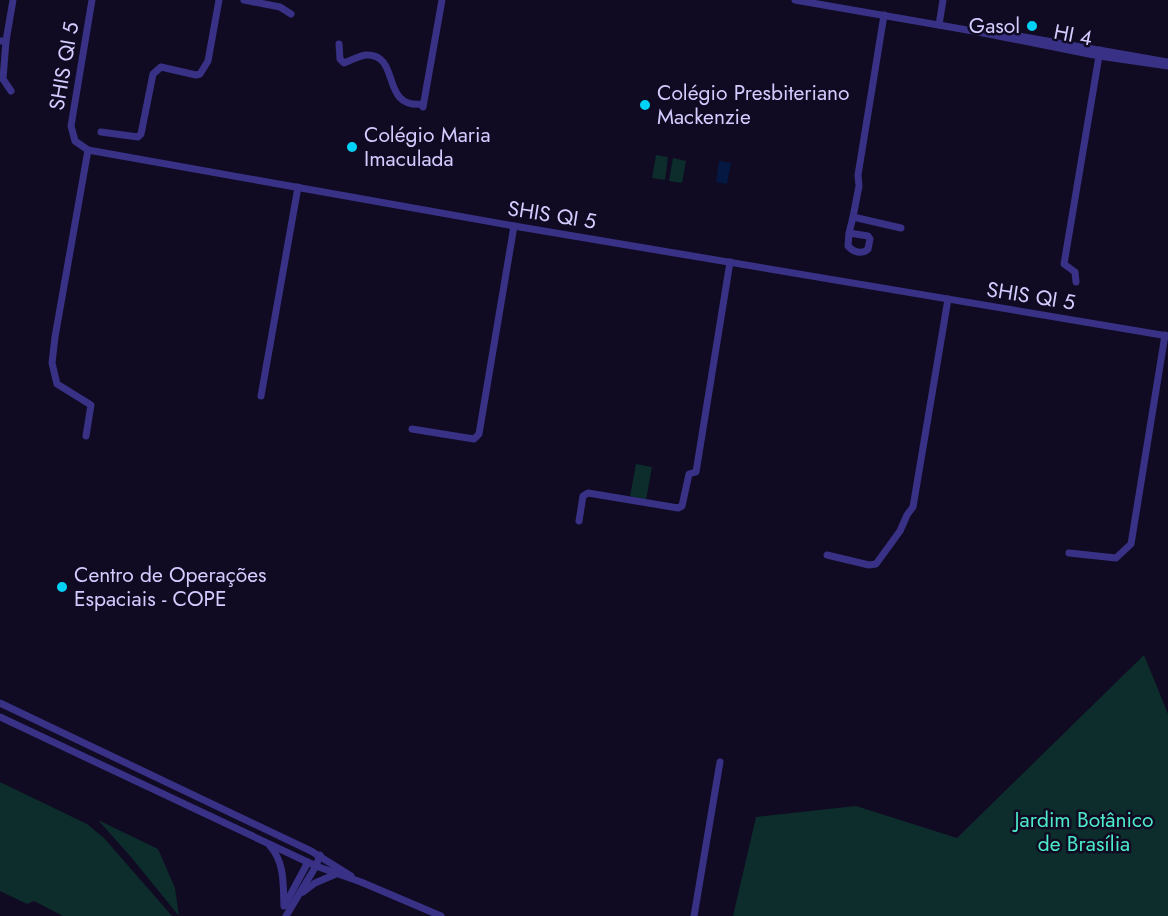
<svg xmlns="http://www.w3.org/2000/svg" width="1168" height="916" font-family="Jost,sans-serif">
  <rect width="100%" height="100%" fill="#100b22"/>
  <g fill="#0d2c2c">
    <path d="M656,155L668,157L665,180L652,178Z"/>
    <path d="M673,158L686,161L682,183L669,181Z"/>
    <path d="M636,464L652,467L646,500L630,496Z"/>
    <path d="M1144,655L1168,714V916H733L756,817L856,806L957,838Z"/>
    <path d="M0,782L87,824L104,838L172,916H63L34,901L27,904L0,891Z"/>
    <path d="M98,820L158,849L175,888L179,916L131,857Z"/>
  </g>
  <path fill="#041842" d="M719,161L731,163L727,184L716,182Z"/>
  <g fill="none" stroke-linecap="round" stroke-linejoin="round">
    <g stroke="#383186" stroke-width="7">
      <path d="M92,0L71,126L75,141L88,150L514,226L1168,336"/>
      <path d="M244,0L280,7L291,14"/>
      <path d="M795,0L973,31L1099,56L1168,66"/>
      <path d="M939,25L943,0"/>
      <path d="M990,31L1168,62"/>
      <path d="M0,41H6L13,0"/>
      <path d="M6,41L3,79L11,91"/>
      <path d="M339,44L340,59L344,63C352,60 358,56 366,55C402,54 379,109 423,104"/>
      <path d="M423,107L442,0"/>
      <path d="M101,132L138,137L141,134L153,74L161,67L196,75L200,74L208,61L219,0"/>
      <path d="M853,217L859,186L858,175L884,15"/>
      <path d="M849,233L848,246C853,252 862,255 868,249L870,239L868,236L849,233L853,217L901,228"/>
      <path d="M1076,282L1075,272L1064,264L1100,50"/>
      <path d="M261,396L298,187"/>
      <path d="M412,429L474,439L479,434L514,226"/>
      <path d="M86,436L91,405L57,384L52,363L55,337L88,150"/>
      <path d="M579,521L583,496L588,493L678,508L682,506L689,474L696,472L730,262"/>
      <path d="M1069,553L1116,558L1131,544L1165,335"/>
      <path d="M827,555L869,565L876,564L900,531L907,515L913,507L948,299"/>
      <path d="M0,703L311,851L351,876"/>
      <path d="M0,717L316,866L361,882L441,916"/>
      <path d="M270,846C285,863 283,884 284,906"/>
      <path d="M303,892L315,883L336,874"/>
      <path d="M285,905L308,862"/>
      <path d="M286,916L316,866L320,855"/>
      <path d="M694,916L720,762"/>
    </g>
  </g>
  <g fill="#00d2f7" stroke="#100b22" stroke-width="2">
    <circle cx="1032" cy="26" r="6"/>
    <circle cx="645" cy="105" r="6"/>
    <circle cx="352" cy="147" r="6"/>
    <circle cx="62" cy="587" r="6"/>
  </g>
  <g text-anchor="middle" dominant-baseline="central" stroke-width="5" stroke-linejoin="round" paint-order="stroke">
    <g font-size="21" fill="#d4ccff" stroke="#100b22" text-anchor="start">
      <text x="1020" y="26" text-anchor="end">Gasol</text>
      <text x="657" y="93">Colégio Presbiteriano<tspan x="657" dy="24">Mackenzie</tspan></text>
      <text x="364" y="135">Colégio Maria<tspan x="364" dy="24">Imaculada</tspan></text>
      <text x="74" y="575">Centro de Operações<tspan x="74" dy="24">Espaciais - COPE</tspan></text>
    </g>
    <g font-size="21" fill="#d4ccff" stroke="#100b22">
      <text transform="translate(1073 35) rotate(11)">HI 4</text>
      <text transform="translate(64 66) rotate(-80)">SHIS QI 5</text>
      <text transform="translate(552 215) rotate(9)">SHIS QI 5</text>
      <text transform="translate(1031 296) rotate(9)">SHIS QI 5</text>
    </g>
    <g font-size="21" fill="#4cebcb" stroke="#100b22">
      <text x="1084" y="820">Jardim Botânico<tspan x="1084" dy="24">de Brasília</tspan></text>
    </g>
  </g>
</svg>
